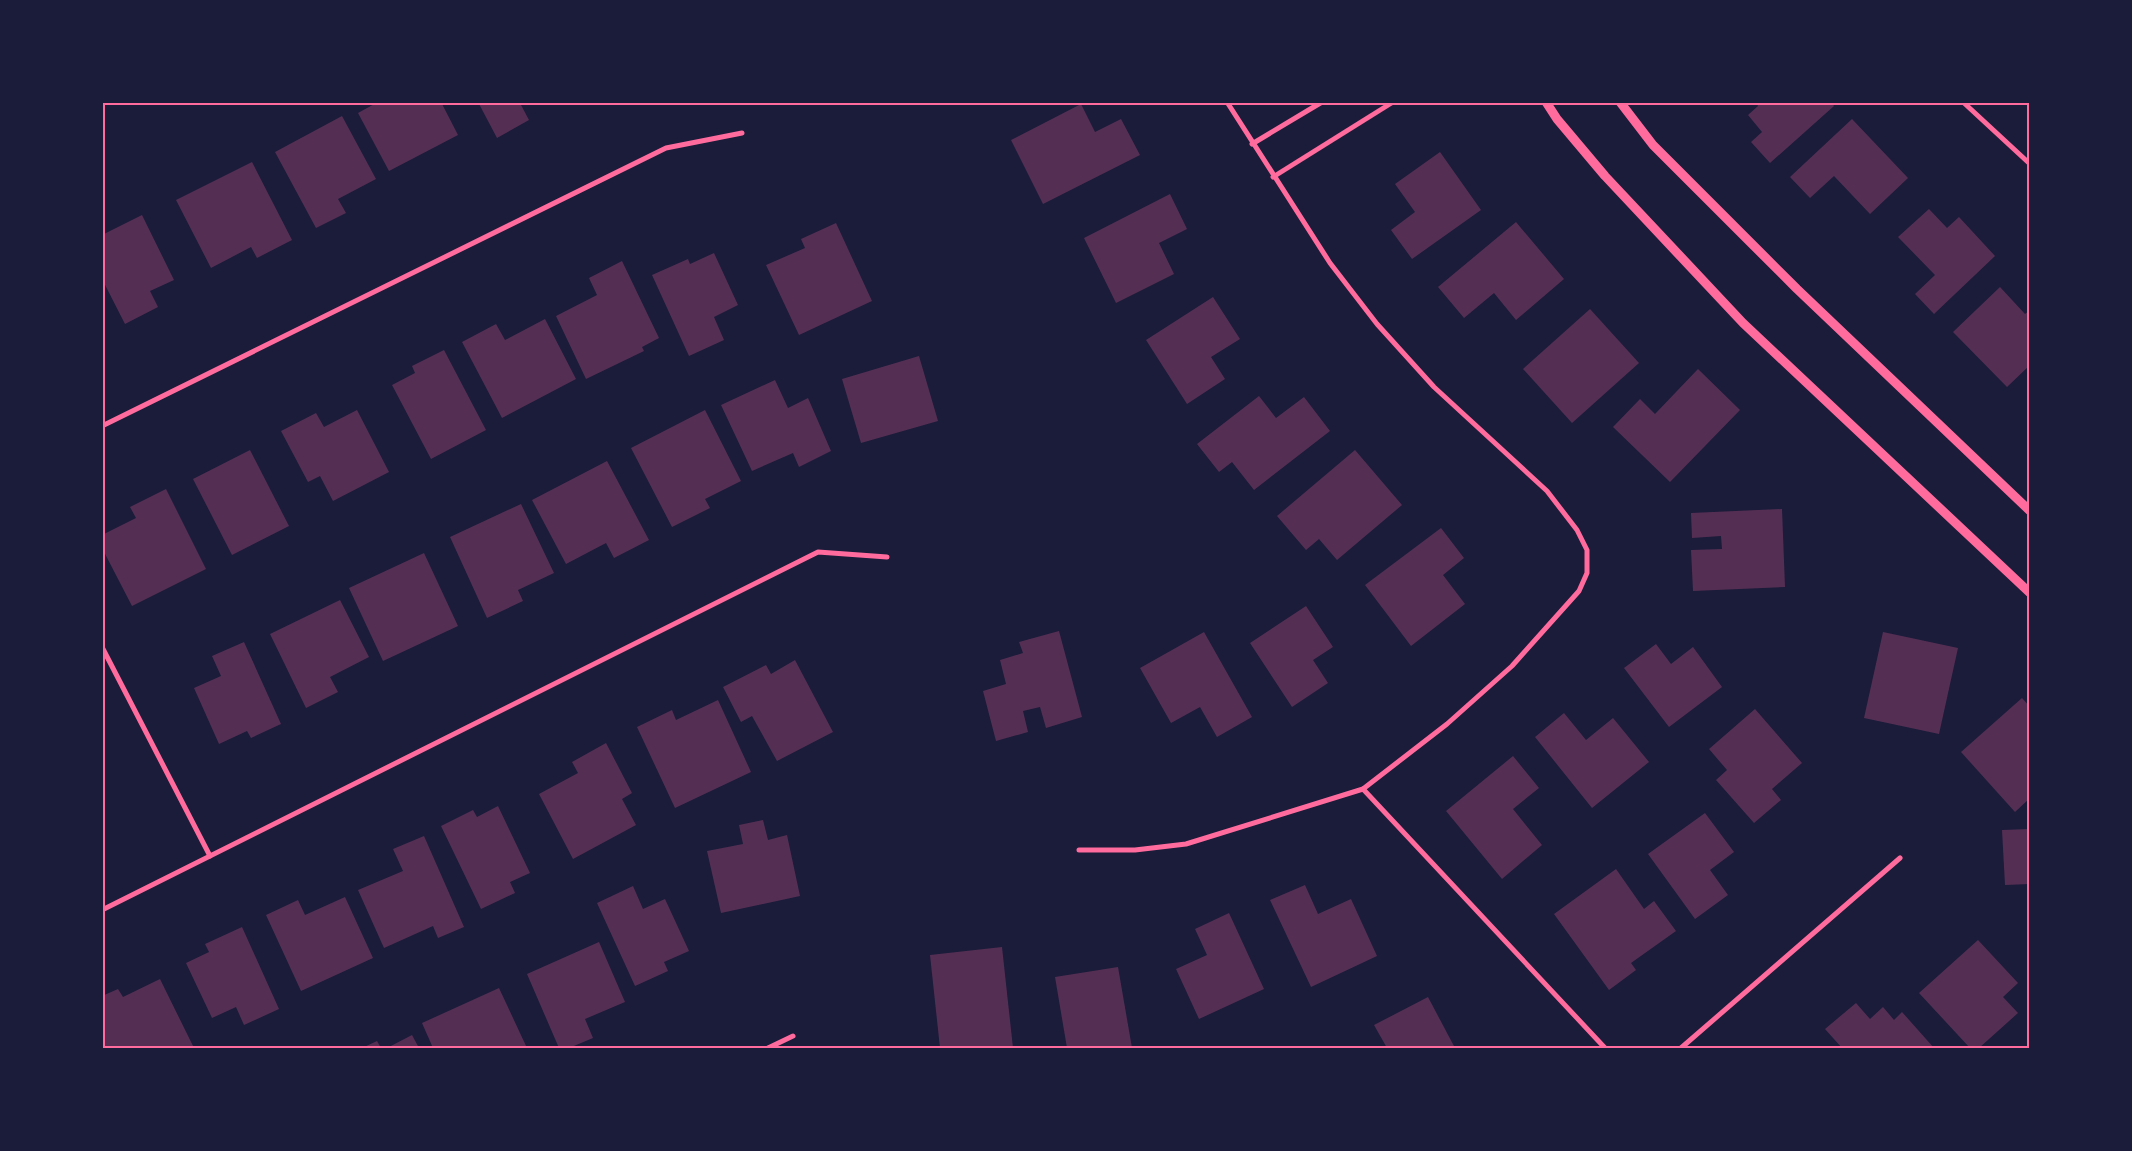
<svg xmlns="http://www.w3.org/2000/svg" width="2132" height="1151" font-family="'DejaVu Sans',sans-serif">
  <rect width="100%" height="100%" fill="#1b1b3a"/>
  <g fill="#542f53">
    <path d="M378,102H441L458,135L389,171L358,113Z"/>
    <path d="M478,102H525L521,105L529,120L497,138Z"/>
    <path d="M1756,102H1831L1834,106L1770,163L1751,142L1762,132L1748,115L1758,106Z"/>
    <path d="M1081,104L1095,132L1121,119L1140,155L1043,204L1011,140Z"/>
    <path d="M342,116L376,179L338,199L346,213L316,228L275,152Z"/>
    <path d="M1852,119L1908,178L1870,214L1834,176L1810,198L1790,177Z"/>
    <path d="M1440,152L1481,210L1412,259L1391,230L1415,212L1395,184Z"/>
    <path d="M252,162L292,240L257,258L251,247L211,268L176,200Z"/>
    <path d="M1170,194L1187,229L1159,243L1174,274L1116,303L1084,238Z"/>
    <path d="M1929,209L1947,228L1959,217L1995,256L1934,314L1915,294L1935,275L1898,237Z"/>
    <path d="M142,215L174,280L150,291L158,307L125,324L102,279V235Z"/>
    <path d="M1516,222L1564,279L1516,320L1494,293L1464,318L1438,287Z"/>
    <path d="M836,223L872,301L799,335L766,265L805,248L801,239Z"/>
    <path d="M714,253L738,305L714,317L724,340L689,356L652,275L688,259L690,264Z"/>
    <path d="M622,261L659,338L642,347L644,351L586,379L556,316L597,295L589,278Z"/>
    <path d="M2000,287L2025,314L2030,310V365L2007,387L1953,332Z"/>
    <path d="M1213,297L1240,339L1211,357L1225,379L1187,404L1146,340Z"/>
    <path d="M1590,309L1639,363L1572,423L1523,369Z"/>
    <path d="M545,319L576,379L502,418L462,342L496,324L505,340Z"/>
    <path d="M444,350L486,430L431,459L392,385L415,373L412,366Z"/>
    <path d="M919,356L938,421L861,443L842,379Z"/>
    <path d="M1698,369L1740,410L1670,482L1613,427L1640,399L1655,414Z"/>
    <path d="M775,380L788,408L808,398L831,451L799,467L793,453L752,471L721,405Z"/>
    <path d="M1259,396L1276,418L1304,397L1330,431L1254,490L1232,462L1219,472L1197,444Z"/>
    <path d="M357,410L389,472L333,501L320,476L308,482L281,431L316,413L324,427Z"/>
    <path d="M705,410L741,481L705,499L710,508L672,527L631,448Z"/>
    <path d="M250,450L289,526L232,555L193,479Z"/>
    <path d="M1355,450L1402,505L1337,560L1319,539L1306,550L1277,516Z"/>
    <path d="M607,461L649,540L614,558L606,543L566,564L532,500Z"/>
    <path d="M166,489L206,569L132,606L102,548V535L136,518L130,507Z"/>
    <path d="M521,504L554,573L518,590L523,601L487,618L450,537Z"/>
    <path d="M1782,509L1785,587L1693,591L1691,550L1722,549L1721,536L1692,538L1691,513Z"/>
    <path d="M1441,528L1464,558L1443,575L1465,604L1411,646L1365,585Z"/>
    <path d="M424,553L458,626L383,661L349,588Z"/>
    <path d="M340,600L369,657L330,677L338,692L306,708L270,634Z"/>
    <path d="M1306,606L1333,647L1313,660L1328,683L1292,707L1250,643Z"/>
    <path d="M1059,631L1082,717L1046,728L1040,707L1023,711L1028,732L996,741L983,691L1006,684L1000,660L1023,653L1019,642Z"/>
    <path d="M1204,632L1252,717L1217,737L1200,707L1171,723L1140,668Z"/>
    <path d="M1883,632L1958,648L1939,734L1864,718Z"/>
    <path d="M244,642L281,724L251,738L247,731L219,744L194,688L221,676L212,656Z"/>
    <path d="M1656,644L1671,664L1693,647L1722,687L1669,727L1624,668Z"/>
    <path d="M795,660L833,732L777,761L752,716L741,722L723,687L766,665L771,674Z"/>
    <path d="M2022,698L2030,707V798L2015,812L1961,752Z"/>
    <path d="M718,700L751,772L675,808L637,727L672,710L676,720Z"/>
    <path d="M1755,709L1802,763L1772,789L1781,800L1754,823L1716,780L1727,770L1709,749Z"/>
    <path d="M1564,713L1586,740L1613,718L1649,762L1592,808L1535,737Z"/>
    <path d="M606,743L632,793L622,799L636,825L573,859L539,794L578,773L572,762Z"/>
    <path d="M1513,756L1539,788L1513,809L1542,845L1502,879L1446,811Z"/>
    <path d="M498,806L530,873L510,882L515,893L481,909L441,826L473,810L477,817Z"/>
    <path d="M1705,813L1734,852L1710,870L1728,895L1695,919L1648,854Z"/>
    <path d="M763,820L768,840L787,835L800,896L721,913L707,851L743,844L739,825Z"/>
    <path d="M2030,829V884L2005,885L2002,830Z"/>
    <path d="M424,836L464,927L438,938L433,926L384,948L358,890L403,871L393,849Z"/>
    <path d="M1616,869L1644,909L1654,901L1676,931L1631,963L1636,970L1609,990L1554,914Z"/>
    <path d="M1305,885L1318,914L1351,899L1377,956L1311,987L1270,900Z"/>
    <path d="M633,886L643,909L665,899L689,951L664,962L668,971L635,986L597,903Z"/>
    <path d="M345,897L373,958L301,991L266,915L298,900L305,915Z"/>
    <path d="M1229,913L1264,989L1199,1019L1176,969L1207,955L1195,929Z"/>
    <path d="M242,927L279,1009L244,1025L236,1007L212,1018L186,963L209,952L205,944Z"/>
    <path d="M1978,940L2018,983L2003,997L2018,1013L1979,1048H1970L1919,993Z"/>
    <path d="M599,942L625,1002L585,1019L593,1038L569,1048H559L527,974Z"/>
    <path d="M1002,947L1013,1048H940L930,955Z"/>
    <path d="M1118,967L1132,1048H1067L1055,977Z"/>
    <path d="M160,979L194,1048H104L102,996L118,989L123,997Z"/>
    <path d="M499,988L527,1048H433L422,1023Z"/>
    <path d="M1428,997L1455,1048H1387L1374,1025Z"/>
    <path d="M1856,1003L1870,1019L1883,1007L1894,1020L1902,1012L1934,1048H1842L1825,1029Z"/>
    <path d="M412,1035L419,1048H387Z"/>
    <path d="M377,1041L381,1048H362Z"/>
  </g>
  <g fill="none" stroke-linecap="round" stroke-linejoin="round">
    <g stroke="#ff6b9d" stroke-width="5">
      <path d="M1963,102L2030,164"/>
      <path d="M1252,144L1322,102"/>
      <path d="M1273,177L1393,102"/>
      <path d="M102,426L666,148L742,133"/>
      <path d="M102,647L210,856"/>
      <path d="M1363,789L1605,1048"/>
      <path d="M1079,850H1135L1186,844L1363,789L1447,724L1512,666L1579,591L1587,573V550L1577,530L1547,491L1434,387L1377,324L1330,263L1227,102"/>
      <path d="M102,910L818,552L887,557"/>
      <path d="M768,1048L793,1036"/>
      <path d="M1681,1048L1900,858"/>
    </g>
    <g stroke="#ff6b9d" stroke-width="9">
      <path d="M1546,102L1557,119L1605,176L1743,323L2030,593"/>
      <path d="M1620,102L1653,145L1797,289L2030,511"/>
    </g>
  </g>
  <rect width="2132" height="1151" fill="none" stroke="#1b1b3a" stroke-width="208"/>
  <rect x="104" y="104" width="1924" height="943" fill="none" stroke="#ff6b9d" stroke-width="2"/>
</svg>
